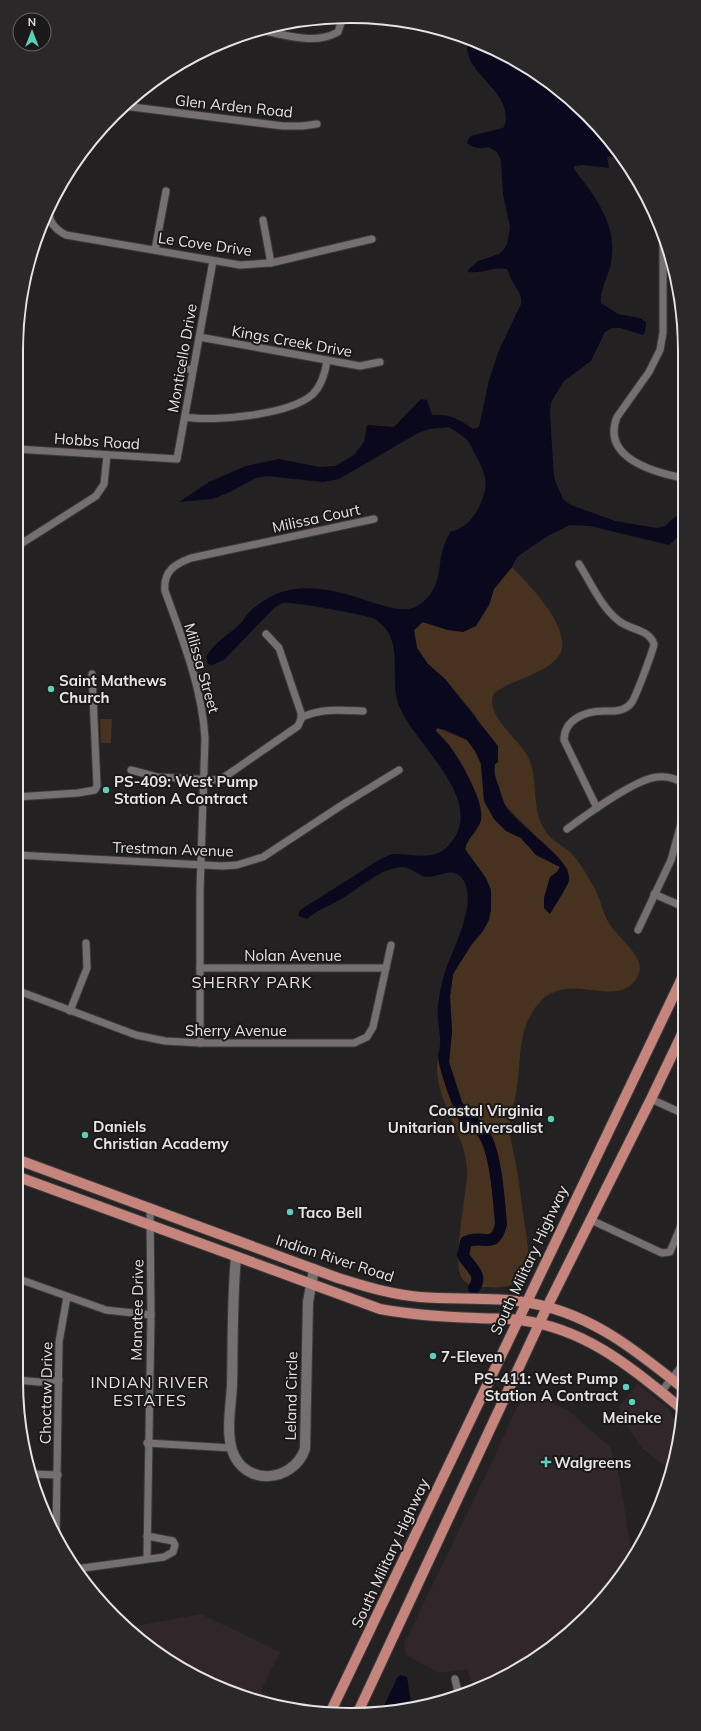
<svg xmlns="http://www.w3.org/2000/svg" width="701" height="1731" font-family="Mulish,sans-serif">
  <rect width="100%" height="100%" fill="#242122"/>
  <g fill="#31272a">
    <path d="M638,1384L670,1410L671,1416L678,1421L670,1470L642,1448L621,1416L619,1407Z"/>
    <path d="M528,1392L569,1411L610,1447L619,1475L632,1554L616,1584L536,1659L475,1691L467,1669L439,1673L406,1655L404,1644L493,1460L515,1411Z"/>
    <path d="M201,1614L280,1652L261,1691L270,1696L267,1703L243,1697L183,1670L130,1627Z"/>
  </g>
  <g fill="#46321f">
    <path d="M512,567C528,584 570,625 561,652C558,659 550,665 543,669C528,678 509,682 494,693C483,714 520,740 528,757C539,779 531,806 543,827C549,840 562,844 572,854C582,865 590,880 597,893C602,905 605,921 614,930C621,938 636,953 639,962C641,969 639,975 635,981C619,1001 589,986 567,989C557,990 546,994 540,1002C516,1028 522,1061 516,1094C513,1107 509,1120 510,1134C511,1142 513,1151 515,1159C519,1179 521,1199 524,1220C530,1254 536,1292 487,1287C480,1287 468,1286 463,1280C450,1265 468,1192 467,1169C465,1130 431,1097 438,1057L445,1083L460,1122L476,1123L462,1102L449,1062L452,1032L450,996L453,974L472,944L483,931L465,849L467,840L476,831L449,744L436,731L437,728L467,740L475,751L481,764L484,801L494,819L506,831L521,838L536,855L560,867L557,872L550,877L544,898L550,914L569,881L568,869L505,805L494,775L495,764L498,762L475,715L445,679L428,664L417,648L414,630L422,622L448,630L489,605L494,589Z"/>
    <path d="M100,719H112L111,743H101Z"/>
  </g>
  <g fill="#0a081d">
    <path d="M467,38L536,72L597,125L604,133L618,156L607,157L609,168L582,165L574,166V169C596,198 620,227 610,267C607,279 600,290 601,303L618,314L640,318L646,322L645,333L643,335L620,328H612L605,332L591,361L564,381L551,402L550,413L554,478L563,499L571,505L615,521L657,528L665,526L683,510V532L669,545L590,526L570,525L546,537L517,557L512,567L494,589L489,605L476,626L463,632L448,630L423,622L414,630L417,648L428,664L445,679L498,746V762L495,764C493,772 496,779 499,787C501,793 502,799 505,805C516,826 572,857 569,880C568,886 554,907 550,914L544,908V898L550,877L557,872L560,867L536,855L521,838L506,831L494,819L484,801L481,764L475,751L467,740L446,730L437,728L436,731C442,738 449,744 454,752C463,765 485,804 481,820C478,831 468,837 465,849L486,878L491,890V910L489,920L483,931L472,944L453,974L450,996L452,1032L449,1062L462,1102L476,1123V1127L469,1131C466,1128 462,1125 460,1122C454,1112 438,1067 438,1056C439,1050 441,1044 440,1038C439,1025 436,1011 439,999C440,989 443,978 446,969C454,947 480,898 461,877C449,864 432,884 419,874C414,871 408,867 402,867C380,868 359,889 341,899C329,906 318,910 307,919L298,916L300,910L379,860C383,858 388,855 393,854C411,853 433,862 448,846C491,801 412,744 398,703C391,681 400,652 388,632C386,628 378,621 375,619C366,615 291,601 282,603C280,604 277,606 274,608L224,660L212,665L208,664L206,657C214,642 229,635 241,623C244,620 246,615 250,611C255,607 263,601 270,597C301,580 340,591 371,602C382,605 400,612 413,608C419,606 428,598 431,593C440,581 439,565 442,552C444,545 447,538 450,532C464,528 472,521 479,507C489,486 487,476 476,456C473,451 471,444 467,440C462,435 455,431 449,427L430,429L418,433L339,479L323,482L267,476L256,478L228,493L212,499L179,502L209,482L246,466L279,459L320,467L335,466L354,455L364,442L367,425L394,427L421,399L427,400L432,415C449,414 459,419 473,429L479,427L489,380L499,350L521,304C522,293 517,290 512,281C510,277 509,273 507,269C493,266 485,274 468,272V270L478,261L499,254L504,249L507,244L510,227L503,194L501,160L497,152L489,147C480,149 475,149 467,143C468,141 468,139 470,137C473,134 497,131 504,127C514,100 481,81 470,60C467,53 467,46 467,38Z"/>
    <path d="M400,1675L407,1677L412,1709L382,1710L397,1678Z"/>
  </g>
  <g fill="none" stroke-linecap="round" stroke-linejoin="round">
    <path stroke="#0a081d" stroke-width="12" d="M467,1114C472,1122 480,1128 485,1136C496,1155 499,1201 501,1224C495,1252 481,1233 466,1242L463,1255C469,1267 484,1274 474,1288"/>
    <g stroke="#3d3b3c" stroke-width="9">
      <g id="street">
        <path d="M258,30C284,34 314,46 338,32L343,17"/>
        <path d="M124,106L283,126H302L317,124"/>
        <path d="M49,209C48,222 56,230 66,235L240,265L271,263L372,239"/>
        <path d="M263,220L271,263"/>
        <path d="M663,237V333L660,350L649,372L617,417C601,457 652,472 683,478"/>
        <path d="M155,250L166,191"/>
        <path d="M199,337L360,366L380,362"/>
        <path d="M184,368L193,370"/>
        <path d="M185,417C214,422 290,415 313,394C322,385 325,373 327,361"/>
        <path d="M16,449L177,459L213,261"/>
        <path d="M16,547L96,496L104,484L107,455"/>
        <path d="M579,564C591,583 601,607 619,621C630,630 649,629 654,644C653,651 636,696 632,702C630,705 626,708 623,709C617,712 611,711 604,711C586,711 564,719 564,740L597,808"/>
        <path d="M302,717C322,708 342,710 363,711"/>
        <path d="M131,770L157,777L218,780L223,778L298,726L301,719V713L279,648L266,634"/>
        <path d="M16,797L78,793L95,790L97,786L92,674"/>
        <path d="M567,829C586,815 635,779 657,777C666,776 675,778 683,783"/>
        <path d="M16,855L222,866L237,865L263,857L342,805L399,770"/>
        <path d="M654,894L684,907"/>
        <path d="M638,930L671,860L683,817"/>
        <path d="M200,968H386"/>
        <path d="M16,990L136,1035L165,1041L200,1043H354L367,1037L373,1027L391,945"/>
        <path d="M70,1011L87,968L86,943"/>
        <path d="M200,1043V891L205,738C202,687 182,638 165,591C163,571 175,564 191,558L374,519"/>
        <path d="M651,1099L684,1114"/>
        <path d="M591,1220L662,1253L670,1252L685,1216"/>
        <path d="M16,1278L106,1310L151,1315"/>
        <path d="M16,1380L39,1382L59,1380"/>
        <path d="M661,1392L685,1362"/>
        <path d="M147,1443L232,1448"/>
        <path d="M32,1474L58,1475"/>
        <path d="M56,1538L59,1342L67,1297"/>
        <path d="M147,1558L151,1315L150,1207"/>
        <path d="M76,1569L164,1557L173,1552L175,1545L173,1541L147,1536"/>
        <path d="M455,1679L459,1696"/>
      </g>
    </g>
    <g stroke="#3d3b3c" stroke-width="12">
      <path id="secondary" d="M236,1257C232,1300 233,1342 232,1385C231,1405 226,1430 232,1450C244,1487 293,1483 305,1449L308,1302L314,1269"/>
    </g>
    <g stroke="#3d3b3c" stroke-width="12">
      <g id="primary">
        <path d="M16,1159L338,1278C365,1286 392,1295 420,1297C458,1300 498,1296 535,1304C594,1316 638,1352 684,1389"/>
        <path d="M16,1176L380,1309C412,1315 444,1317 477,1318C491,1319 506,1318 520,1320C587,1329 630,1367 681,1408"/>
        <path d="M359,1710L547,1307L651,1099L684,1030"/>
        <path d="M331,1711L684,974"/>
      </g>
    </g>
    <use href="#street" stroke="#746f71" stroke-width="7"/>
    <use href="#secondary" stroke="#746f71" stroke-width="10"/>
    <use href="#primary" stroke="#c5857d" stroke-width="10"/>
  </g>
  <g fill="#5cceba" stroke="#1b1819" stroke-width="1.5">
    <circle cx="51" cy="689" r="4"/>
    <circle cx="106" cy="790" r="4"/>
    <circle cx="551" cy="1119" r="4"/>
    <circle cx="85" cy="1135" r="4"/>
    <circle cx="290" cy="1212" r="4"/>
    <circle cx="433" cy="1356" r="4"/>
    <circle cx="626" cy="1387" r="4"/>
    <circle cx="632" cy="1402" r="4"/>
    <path d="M544 1456h4v4h4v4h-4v4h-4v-4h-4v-4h4z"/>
  </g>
  <g text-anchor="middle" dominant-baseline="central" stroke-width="4" stroke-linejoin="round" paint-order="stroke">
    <g font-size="15" fill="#e5e3e4" stroke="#1b1819">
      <text transform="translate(234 106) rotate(6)">Glen Arden Road</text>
      <text transform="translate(205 244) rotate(8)">Le Cove Drive</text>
      <text transform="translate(292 341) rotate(10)">Kings Creek Drive</text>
      <text transform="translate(182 358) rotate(-80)">Monticello Drive</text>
      <text transform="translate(97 441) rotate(4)">Hobbs Road</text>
      <text transform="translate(316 518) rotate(-12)">Milissa Court</text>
      <text transform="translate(202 668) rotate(74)">Milissa Street</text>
      <text transform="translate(173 849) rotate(2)">Trestman Avenue</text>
      <text x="293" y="955">Nolan Avenue</text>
      <text x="236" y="1030">Sherry Avenue</text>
      <text transform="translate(335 1258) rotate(18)">Indian River Road</text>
      <text transform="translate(529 1260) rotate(-65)">South Military Highway</text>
      <text transform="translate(137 1310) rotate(-89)">Manatee Drive</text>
      <text transform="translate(46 1393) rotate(-89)">Choctaw Drive</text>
      <text transform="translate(291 1396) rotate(-89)">Leland Circle</text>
      <text transform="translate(390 1553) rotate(-65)">South Military Highway</text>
    </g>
    <g font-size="15" font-weight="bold" fill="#e5e3e4" stroke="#1b1819" text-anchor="start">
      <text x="59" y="680">Saint Mathews<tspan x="59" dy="17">Church</tspan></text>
      <text x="114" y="781">PS-409: West Pump<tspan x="114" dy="17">Station A Contract</tspan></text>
      <text x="543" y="1110" text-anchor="end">Coastal Virginia<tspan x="543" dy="17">Unitarian Universalist</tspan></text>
      <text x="93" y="1126">Daniels<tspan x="93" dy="17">Christian Academy</tspan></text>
      <text x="298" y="1212">Taco Bell</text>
      <text x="441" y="1356">7-Eleven</text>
      <text x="618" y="1378" text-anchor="end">PS-411: West Pump<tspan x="618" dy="17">Station A Contract</tspan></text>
      <text x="632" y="1417" text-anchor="middle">Meineke</text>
      <text x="554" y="1462">Walgreens</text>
    </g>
    <g font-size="16" letter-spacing="1" fill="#e7e2e4" stroke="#1b1819">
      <text x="252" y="982">SHERRY PARK</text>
      <text x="150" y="1382">INDIAN RIVER<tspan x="150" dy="18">ESTATES</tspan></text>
    </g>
  </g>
  <path d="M0 0H701V1731H0ZM350 23H351A327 327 0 0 1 678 350V1381A327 327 0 0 1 351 1708H350A327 327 0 0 1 23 1381V350A327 327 0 0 1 350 23Z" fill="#2b2829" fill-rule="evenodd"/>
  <path fill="none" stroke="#e5e3e4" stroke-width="2" d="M350 23H351A327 327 0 0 1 678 350V1381A327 327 0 0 1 351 1708H350A327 327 0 0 1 23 1381V350A327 327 0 0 1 350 23Z"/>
  <g transform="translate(32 32)"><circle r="19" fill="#1b1819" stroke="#6c696a"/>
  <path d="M0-3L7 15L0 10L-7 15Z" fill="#5cceba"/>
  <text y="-6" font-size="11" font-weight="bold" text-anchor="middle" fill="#e5e3e4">N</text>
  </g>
</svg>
